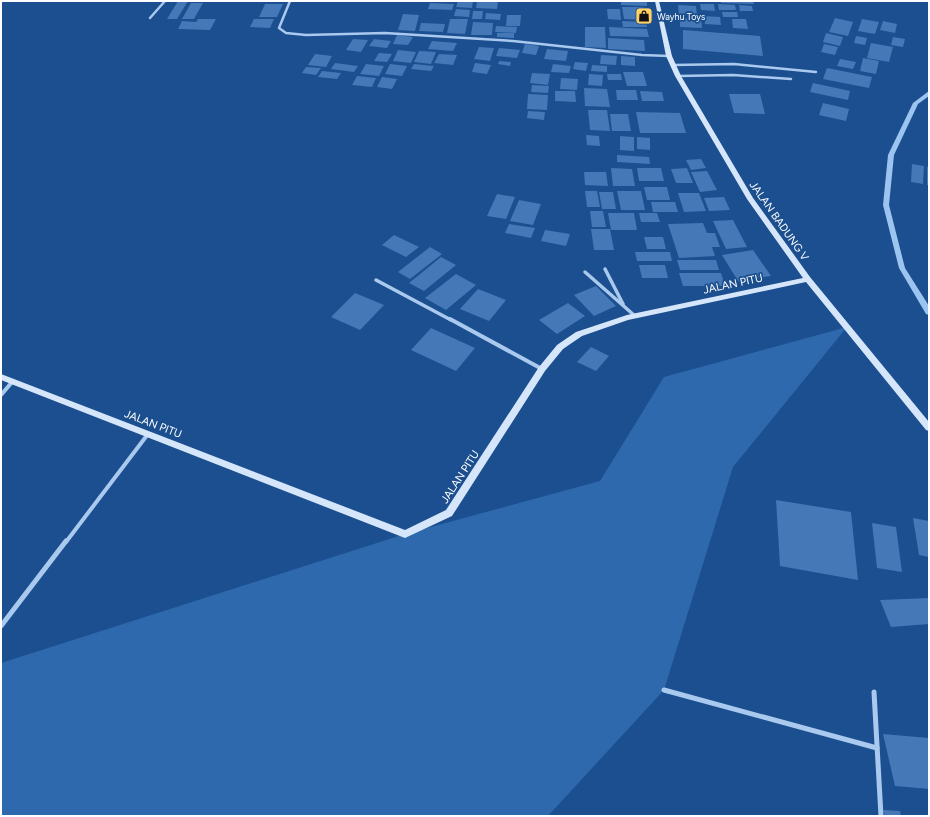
<svg xmlns="http://www.w3.org/2000/svg" width="930" height="817" font-family="Figtree,sans-serif">
  <rect width="100%" height="100%" fill="#1b4f8f"/>
  <path fill="#2e69ad" d="M847,327L733,467L664,690L548,816H1V663L405,534L600,481L664,377Z"/>
  <g fill="none" stroke-linecap="round" stroke-linejoin="round">
    <path fill="#9cc4f0" fill-rule="evenodd" d="M929,91V96L918,104L894,155L889,205L905,268L929,306V315L926,314L899,268L883,205L888,155L913,103Z"/>
  </g>
  <g fill="#4478b7">
    <path d="M178,1H188L177,19H167Z"/>
    <path d="M458,1H473L472,8L456,7Z"/>
    <path d="M477,1L498,2L497,9L476,8Z"/>
    <path d="M621,1H647V6L621,5Z"/>
    <path d="M721,1H753L754,4L721,3Z"/>
    <path d="M191,3H203L194,19H182Z"/>
    <path d="M430,3L454,4L452,10L428,9Z"/>
    <path d="M265,4H283L277,17H259Z"/>
    <path d="M700,4H714L715,11L701,10Z"/>
    <path d="M718,4L735,5L736,10H719Z"/>
    <path d="M678,5L696,6L697,16L679,15Z"/>
    <path d="M739,5L752,6L753,11H740Z"/>
    <path d="M622,7H644L646,20L624,19Z"/>
    <path d="M456,9L470,10L469,17L454,16Z"/>
    <path d="M607,9H620L621,20L608,19Z"/>
    <path d="M473,11H483L482,19H472Z"/>
    <path d="M722,12H737L738,17H723Z"/>
    <path d="M486,13L501,14L500,20L485,19Z"/>
    <path d="M403,14L419,15L415,31L398,30Z"/>
    <path d="M507,15H521L520,26H506Z"/>
    <path d="M704,16L720,17L721,25L705,24Z"/>
    <path d="M680,18L701,19L702,28L680,27Z"/>
    <path d="M835,18L853,22L848,36L829,32Z"/>
    <path d="M198,19H216L210,30L178,29L182,21L196,22Z"/>
    <path d="M254,19H274L270,28L250,27Z"/>
    <path d="M450,19H468L465,34L447,33Z"/>
    <path d="M732,19H746L748,29L733,28Z"/>
    <path d="M862,19L879,22L875,34L858,31Z"/>
    <path d="M622,21L646,22L647,27H623Z"/>
    <path d="M883,21L897,24L895,33L880,30Z"/>
    <path d="M473,22L493,23L492,35H471Z"/>
    <path d="M421,23L445,24L443,32L419,31Z"/>
    <path d="M496,26L517,27L516,33L495,32Z"/>
    <path d="M585,27H605L606,48L585,47Z"/>
    <path d="M609,27L647,29L649,37L610,36Z"/>
    <path d="M683,30L760,36L763,56L683,49Z"/>
    <path d="M497,33H514V38L497,37Z"/>
    <path d="M826,33L843,37L840,46L823,42Z"/>
    <path d="M397,35L413,37L408,45L393,44Z"/>
    <path d="M856,36L867,38L865,45L854,43Z"/>
    <path d="M893,37L905,39L903,47L891,45Z"/>
    <path d="M608,38L644,40L645,51L608,49Z"/>
    <path d="M353,39L368,40L361,52L346,50Z"/>
    <path d="M374,39L391,41L387,48L369,46Z"/>
    <path d="M432,41L457,43L453,51L428,49Z"/>
    <path d="M871,43L893,47L889,62L867,58Z"/>
    <path d="M525,44L539,46L536,55L522,53Z"/>
    <path d="M824,44L838,47L835,55L821,52Z"/>
    <path d="M479,47L494,48L490,61L474,59Z"/>
    <path d="M499,48L520,50L517,58L496,56Z"/>
    <path d="M547,49L568,51L566,61L544,59Z"/>
    <path d="M398,50L416,52L411,63L393,61Z"/>
    <path d="M419,51L436,52L431,64L414,62Z"/>
    <path d="M379,53L392,54L387,62L374,61Z"/>
    <path d="M315,54L332,56L326,67L308,65Z"/>
    <path d="M439,54L457,55L453,65L434,63Z"/>
    <path d="M601,55L617,56L616,65L600,64Z"/>
    <path d="M621,56L635,57V66L621,65Z"/>
    <path d="M863,58L879,61L876,74L860,71Z"/>
    <path d="M840,59L856,62L853,69L837,66Z"/>
    <path d="M499,61L511,62L510,66L498,64Z"/>
    <path d="M575,62L588,63L586,71L573,69Z"/>
    <path d="M335,63L358,66L354,72L331,69Z"/>
    <path d="M475,63L491,65L487,74L472,72Z"/>
    <path d="M366,64L384,66L379,76L360,74Z"/>
    <path d="M390,64L407,66L402,76L385,74Z"/>
    <path d="M414,64L434,66L431,71L411,69Z"/>
    <path d="M553,64L571,66L569,73L551,72Z"/>
    <path d="M592,65L607,66V72L591,71Z"/>
    <path d="M306,67L321,68L316,75L302,73Z"/>
    <path d="M827,68L872,77L869,88L823,79Z"/>
    <path d="M322,71L341,73L337,79L318,77Z"/>
    <path d="M623,72H643L647,86H627Z"/>
    <path d="M532,73L550,74L548,85L530,83Z"/>
    <path d="M589,74L603,75L602,86L588,85Z"/>
    <path d="M607,74H621L622,80H608Z"/>
    <path d="M357,76L376,78L372,87L352,85Z"/>
    <path d="M382,77L397,79L392,89L377,87Z"/>
    <path d="M561,78L578,79L577,90L560,89Z"/>
    <path d="M813,83L850,91L848,100L810,92Z"/>
    <path d="M532,85L549,86L548,93L531,92Z"/>
    <path d="M584,88L607,89L610,107L585,106Z"/>
    <path d="M616,90H636L638,100H617Z"/>
    <path d="M555,91H575L576,102L555,101Z"/>
    <path d="M640,91L662,92L664,101H642Z"/>
    <path d="M528,94L548,95L547,110L527,109Z"/>
    <path d="M729,94H760L765,114L734,113Z"/>
    <path d="M823,103L849,109L846,121L819,115Z"/>
    <path d="M588,110H607L610,131L590,130Z"/>
    <path d="M528,111L545,112L544,120L527,118Z"/>
    <path d="M636,112L680,113L686,133H640Z"/>
    <path d="M610,114H628L631,131H612Z"/>
    <path d="M586,135L599,136L600,146L587,145Z"/>
    <path d="M620,136L634,137V151L620,150Z"/>
    <path d="M637,137L650,138V150L637,149Z"/>
    <path d="M617,155L649,157L650,164L617,162Z"/>
    <path d="M701,159L706,168L691,170L686,160Z"/>
    <path d="M912,164L924,166L923,184L911,182Z"/>
    <rect x="927" y="167" width="2" height="18"/>
    <path d="M611,168L632,169L635,186H613Z"/>
    <path d="M637,168H661L664,181H639Z"/>
    <path d="M687,168L693,183H676L671,169Z"/>
    <path d="M707,171L717,190L700,192L691,172Z"/>
    <path d="M584,172H606L608,186L585,185Z"/>
    <path d="M644,187H667L670,200H647Z"/>
    <path d="M585,191H597L600,207H587Z"/>
    <path d="M617,191H641L645,210H621Z"/>
    <path d="M599,192H613L616,209H602Z"/>
    <path d="M678,193H699L706,211L684,212Z"/>
    <path d="M497,194L515,197L506,219L487,216Z"/>
    <path d="M724,197L730,210L709,211L704,198Z"/>
    <path d="M519,200L541,204L533,225L510,221Z"/>
    <path d="M651,202H675L678,212H653Z"/>
    <path d="M590,211H603L606,227H592Z"/>
    <path d="M608,213H634L637,230H611Z"/>
    <path d="M639,213H657L660,222H641Z"/>
    <path d="M733,220L747,247L726,249L713,221Z"/>
    <path d="M703,223L707,233H715L720,247H712L715,256L679,258L668,224Z"/>
    <path d="M509,224L535,228L531,238L505,233Z"/>
    <path d="M591,229H610L614,250H594Z"/>
    <path d="M545,230L570,234L566,246L541,241Z"/>
    <path d="M394,235L419,247L406,257L382,245Z"/>
    <path d="M644,237H663L666,249H647Z"/>
    <path d="M430,247L442,254L410,279L398,272Z"/>
    <path d="M753,250L771,276L738,281L722,255Z"/>
    <path d="M635,252H670L672,261H637Z"/>
    <path d="M441,257L456,265L424,291L409,283Z"/>
    <path d="M677,260H716L719,270H680Z"/>
    <path d="M639,265H665L668,278H642Z"/>
    <path d="M679,273H721L725,286H683Z"/>
    <path d="M456,274L476,285L446,310L425,298Z"/>
    <path d="M596,286L616,306L594,316L574,295Z"/>
    <path d="M478,289L506,300L489,321L460,309Z"/>
    <path d="M355,293L384,305L360,330L331,317Z"/>
    <path d="M568,303L585,316L557,334L539,320Z"/>
    <path d="M431,328L475,348L456,371L411,350Z"/>
    <path d="M591,347L609,356L596,371L577,362Z"/>
    <path d="M776,500L851,512L858,580L780,566Z"/>
    <path d="M913,518L929,521V557L919,555Z"/>
    <path d="M872,523L896,527L902,572L877,568Z"/>
    <path d="M929,598V624L891,627L880,600Z"/>
    <path d="M883,734L929,738V789L895,786Z"/>
    <path d="M883,810L900,811L901,816H885Z"/>
  </g>
  <g fill="none" stroke-linecap="round" stroke-linejoin="round">
    <g stroke="#a9c9ee" stroke-width="2.5">
      <path d="M290,1L279,28L286,33L306,35L385,33L513,41L642,55L669,56"/>
      <path d="M150,18L165,1"/>
      <path d="M673,65L734,64L816,72"/>
      <path d="M678,76L733,75L791,79"/>
    </g>
    <g stroke="#a9c9ee" stroke-width="3.5">
      <path d="M605,269L623,304"/>
      <path d="M585,272L635,316"/>
      <path d="M376,280L451,320"/>
    </g>
    <g stroke="#a9c9ee" stroke-width="4">
      <path d="M450,319L542,369"/>
      <path d="M1,395L13,381"/>
      <path d="M66,542L148,434"/>
    </g>
    <g stroke="#a9c9ee" stroke-width="5">
      <path d="M1,626L66,541"/>
      <path d="M664,690L877,748"/>
      <path d="M874,692L881,816"/>
    </g>
    <path fill="#d6e6fa" fill-rule="evenodd" d="M655,1H659L672,56L681,76L753,198L810,277L929,422V431L926,430L806,282L628,320L582,336L563,349L545,371L452,516L405,538L1,380V374L405,530L446,510L539,367L557,345L576,332L627,315L803,278L747,199L675,76L666,56Z"/>
  </g>
  <defs>
    <g id="shop-square" transform="scale(0.9)"><rect x="-9" y="-9" width="18" height="18" rx="4" fill="#ffd166" stroke="#1b4f8f"/><path d="M-5-2.5h2.3a2.7 3.5 0 0 1 5.4 0H5L5.5 6h-11ZM-1.5-2.5h3a1.5 2.3 0 0 0-3 0Z" fill="#111"/></g>
  </defs>
  <g fill-rule="evenodd">
    <use href="#shop-square" x="644" y="16"/>
  </g>
  <g text-anchor="middle" dominant-baseline="central" stroke-width="3.5" stroke-linejoin="round" paint-order="stroke">
    <g font-size="9" fill="#fff" stroke="#1b4f8f" text-anchor="start">
      <text x="657" y="16">Wayhu Toys</text>
    </g>
    <g font-size="11" fill="#fff" stroke="#1b4f8f">
      <text transform="translate(779 221) rotate(55)">JALAN BADUNG V</text>
      <text transform="translate(733 284) rotate(-12)">JALAN PITU</text>
      <text transform="translate(153 424) rotate(21)">JALAN PITU</text>
      <text transform="translate(460 477) rotate(-57)">JALAN PITU</text>
    </g>
  </g>
  <rect width="930" height="817" fill="none" stroke="#ffffff" stroke-width="4"/>
</svg>
